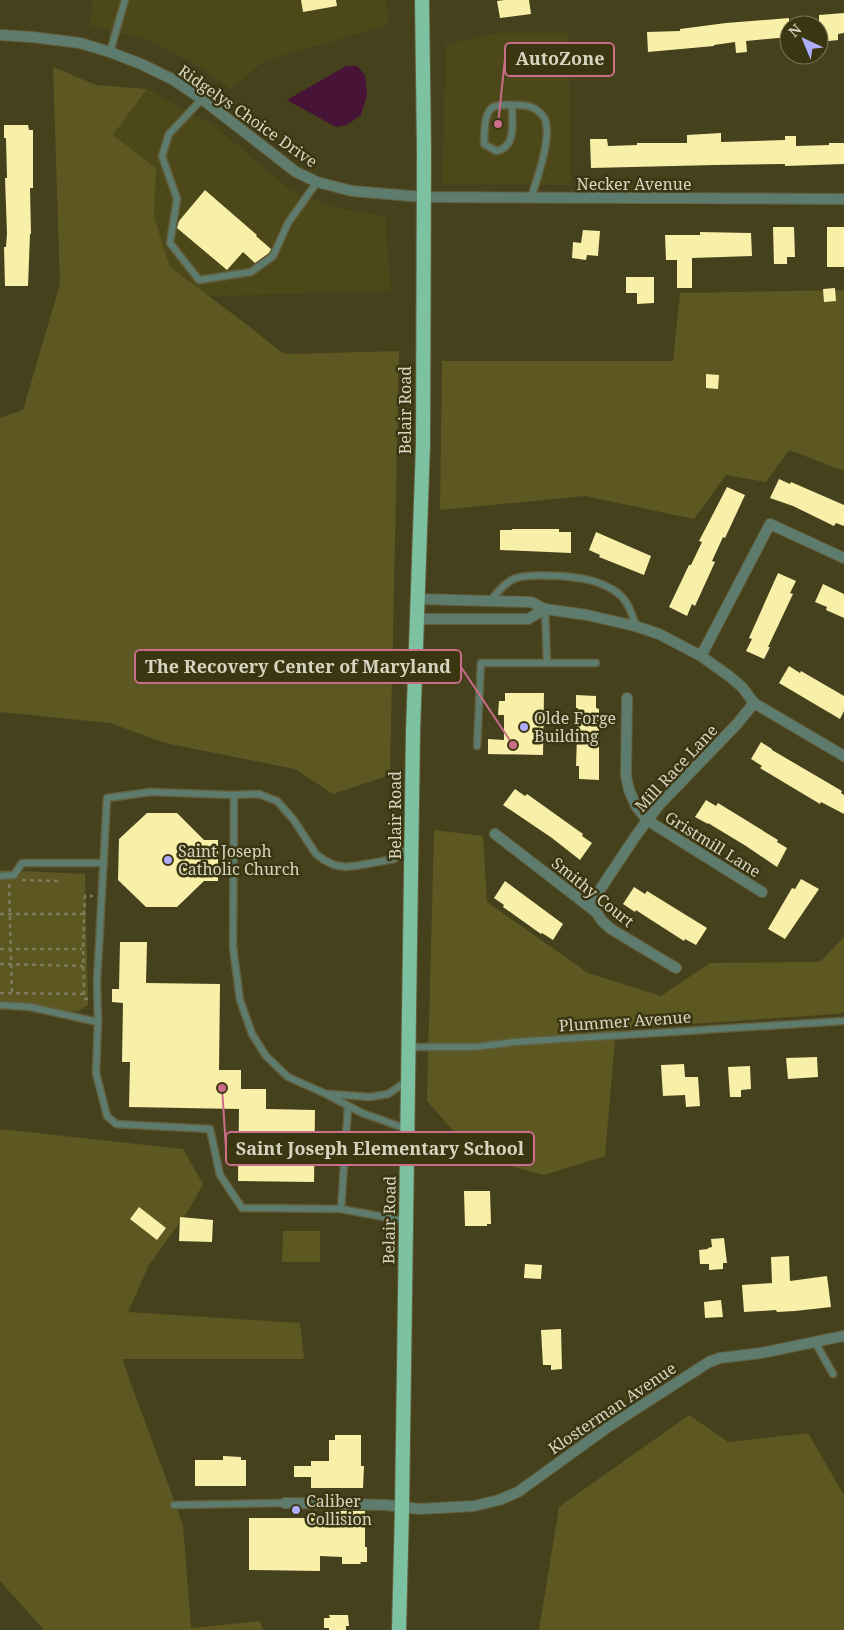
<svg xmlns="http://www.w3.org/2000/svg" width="844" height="1630" font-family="'Noto Serif',serif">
  <rect width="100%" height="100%" fill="#45411d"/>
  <g fill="#4d481a">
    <path d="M92,0H387L388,25L264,61L231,89L203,69L179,55L146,39L90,26Z"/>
    <path d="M496,33H568L571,185L442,184L446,44Z"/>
    <path d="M147,89L215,126L289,189L334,207L385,216L391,291L208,296L170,267L154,217L156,168L113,135Z"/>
  </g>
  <g fill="#5d5721">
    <path d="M53,67L96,85L147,89L113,135L156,168L154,217L170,267L246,324L280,351L287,354L399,351L390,775L333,794L295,769L165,743L110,723L0,712V418L23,410L60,284Z"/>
    <path d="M844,290V471L789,450L766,482L726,475L694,519L585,496L440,510L442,361H673L680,293Z"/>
    <path d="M434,830L483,836L487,902L588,973L661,996L710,963L820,962L844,937V1012L837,1014L616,1029L605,1156L544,1175L476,1157L427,1101Z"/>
    <path d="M0,870L85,874L88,1005L78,1011L0,1010Z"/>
    <path d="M0,1129L183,1149L203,1184L190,1208L149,1265L128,1312L300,1323L304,1359H122L183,1525L191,1628L260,1621L263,1630H44L0,1581Z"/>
    <path d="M283,1231H320V1262H282Z"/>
    <path d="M689,1415L728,1442L808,1433L844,1495V1630H539L559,1507Z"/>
  </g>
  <path fill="#471337" d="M346,66H357L365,75L367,95L361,115L347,125L336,127L287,100Z"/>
  <g fill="#f8f0a9">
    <path d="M301,0H336L337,6L303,12Z"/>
    <path d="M505,0H529L531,14L500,18L497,1Z"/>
    <path d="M844,13V33L838,34V40L819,42V15Z"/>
    <path d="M789,18V37L746,41L747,52L736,53L735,42L714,45V46L648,52L647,32L680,31V29L726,23Z"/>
    <path d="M4,125H28L29,130H33V188H30L31,234H30L28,286H5L4,247H6L7,234L5,178H7L6,138H4Z"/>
    <path d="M721,133V142L785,140V136H796V146L829,145V143H844V164L785,166V164L715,165L591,168L590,139H607L608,146L637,145V143H687V135Z"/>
    <path d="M205,190L257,235L256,236L271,249L269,253L255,263L243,252L227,270L177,228L179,221Z"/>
    <path d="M773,227H794L795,257H787V264H774Z"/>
    <rect x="827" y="227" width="17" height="40"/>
    <path d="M583,230L600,231L598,256L587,255L586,260L572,258L573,242L581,243Z"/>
    <path d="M700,232L751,233L752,256L692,258V288H677V260H666L665,235H700Z"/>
    <path d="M626,277H654V303L637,304V293H626Z"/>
    <path d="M835,288L836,301L824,302L823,289Z"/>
    <path d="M706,374L719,375L718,389L706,388Z"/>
    <path d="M779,479L790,484L791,482L844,505V526L836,523L834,526L793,506L770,498Z"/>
    <path d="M727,487L745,495L725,538L723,537L712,561L715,562L695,606L692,604L687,616L669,607L689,565H691L702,542L699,541Z"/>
    <path d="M512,529H559V532H571V553L500,550V530H512Z"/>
    <path d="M596,532L651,556L644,575L599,557L600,555L589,550Z"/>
    <path d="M778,573L796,581L790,593L793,594L768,647H770L764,659L746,651L752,639L749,638Z"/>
    <path d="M823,584L844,594V618L826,610L827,607L815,602Z"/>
    <path d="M789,666L800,673L801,671L844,696V711L840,719L779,683Z"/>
    <path d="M505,693H544L543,755L488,754V739L504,740V715H498L499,701H505Z"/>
    <path d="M576,695L596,696V708L599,709V780L579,779V766H576L578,708H576Z"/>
    <path d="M761,742L772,749V750L842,791L841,793L844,795V814L821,802L820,804L760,768L762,766L751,759Z"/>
    <path d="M515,789L525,796L527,794L583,834L582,836L592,843L580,860L552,838L503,805Z"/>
    <path d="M706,800L716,806L718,803L778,840L777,842L787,848L777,867L746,846L708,823V824L695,817Z"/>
    <path d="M147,813H177L204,840H218V881H204L177,907H146L118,880L119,839Z"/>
    <path d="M801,879L819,889L785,939L768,929L792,888L795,889Z"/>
    <path d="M505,881L563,924L553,940L542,933L541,934L503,907L504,905L494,898Z"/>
    <path d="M634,887L645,894L647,891L707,928L696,945L685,939L684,941L645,916L636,910L635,912L623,904Z"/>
    <path d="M120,942H147L146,983L220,984L219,1070H241V1089H266V1109L315,1110L314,1182L238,1181L239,1109L129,1107L130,1062H122L123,1003L112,1002V989H119Z"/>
    <path d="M817,1057L818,1077L788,1079L786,1058Z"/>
    <path d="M684,1064L685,1077H698L700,1106L686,1107L685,1095L663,1096L661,1065Z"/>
    <path d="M750,1066L751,1089L741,1090V1097H730L728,1067Z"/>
    <path d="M464,1191H490L491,1224H487V1226H465Z"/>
    <path d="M139,1207L166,1228L157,1240L130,1219Z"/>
    <path d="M180,1217L213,1220L212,1242L179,1241Z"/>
    <path d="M724,1238L727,1263H723V1269L709,1270V1264H700L699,1250L708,1249V1248L712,1247L711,1239Z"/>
    <path d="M789,1256L790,1281L827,1276L831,1307L795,1311L777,1312L776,1310L744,1312L742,1285L772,1283L771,1257Z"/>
    <path d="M525,1264L542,1265L541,1279L524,1278Z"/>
    <path d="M721,1300L723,1317L705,1318L704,1302Z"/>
    <path d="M561,1329L562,1369L551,1370V1365H543L541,1330Z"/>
    <path d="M335,1435H361V1466H364L363,1488H311V1477H294V1466H311V1461H329V1440H335Z"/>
    <path d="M223,1456L241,1457V1460H246V1486H195V1460H223Z"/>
    <path d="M331,1511H365V1547H367V1562H360L361,1564H342V1557L320,1556V1571L249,1570V1518H331Z"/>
    <path d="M329,1615H348L349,1626H346V1630H329V1628H324V1618H330Z"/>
  </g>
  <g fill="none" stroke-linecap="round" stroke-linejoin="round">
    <g stroke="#625f3e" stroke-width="9">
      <g id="service">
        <path d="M110,52L125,0"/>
        <path d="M202,99L169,134L162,156L177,199L170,243L199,280L251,272L273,256L288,223L317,182"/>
        <path d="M512,105C512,121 517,148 496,151L484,144C485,133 483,114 493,107C499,104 525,104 531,107C536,109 542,114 545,119C552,138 537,179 531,198"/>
        <path d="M490,601C497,593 505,582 516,578C532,573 576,576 593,581C603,584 616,590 623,598C630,606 633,617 636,626"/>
        <path d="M545,609L547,662"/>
        <path d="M477,746L481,663H596"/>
        <path d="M234,795L233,947L240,1000L252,1034L266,1056L288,1077L326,1094L362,1113L407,1129"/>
        <path d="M0,876L14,875L22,863H104"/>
        <path d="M0,1005L30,1007L98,1022"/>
        <path d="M409,1047H475L515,1042L844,1021"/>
        <path d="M329,1094L370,1097L388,1094L407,1081"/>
        <path d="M341,1209L348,1106"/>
        <path d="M406,1221L341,1209L242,1208L220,1175L210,1129L116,1124L107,1116L96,1073L98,1022L97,982L107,798L151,792L234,795L259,794L277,801L293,819L316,854L324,860L334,865L346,867L361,865L394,859L410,847"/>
        <path d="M815,1342L833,1374"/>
        <path d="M174,1505L285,1503"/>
      </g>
    </g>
    <g stroke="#625f3e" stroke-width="12">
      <g id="minor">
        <path d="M0,35L32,37L80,43L110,52L141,64L172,79L202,99L296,172L317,182L352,191L423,197L844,199"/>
        <path d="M418,599L531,602L545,609L587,615L635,626L659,634L682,646L701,656L729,676L742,687L754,703L844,756"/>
        <path d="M417,619H528L545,609"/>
        <path d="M701,656L770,524L844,558"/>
        <path d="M627,698L626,776L629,790L636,806L647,820L762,892"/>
        <path d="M495,834L596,912L602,921L611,929L676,968"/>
        <path d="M589,906L637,834L659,805L737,724L754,703"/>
        <path d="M285,1503L386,1505L419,1509L474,1506L499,1500L518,1492L608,1427L709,1362L720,1358L761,1353L844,1336"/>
      </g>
    </g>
    <g stroke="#625f3e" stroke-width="16">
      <path id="trunk" d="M399,1630L402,1508L413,732L423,445L424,151L422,0"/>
    </g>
    <g stroke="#7e7b5d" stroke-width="2.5" stroke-dasharray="4 4" stroke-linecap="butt">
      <path d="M22,880L58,881"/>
      <path d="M9,884L12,996"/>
      <path d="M0,914H84"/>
      <path d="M0,949H82"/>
      <path d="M0,964L83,966"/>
      <path d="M0,993L83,994"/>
      <path d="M88,999H84V994C83,961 83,929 85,896H93"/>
    </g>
    <use href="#service" stroke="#5e7c6d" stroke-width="6"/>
    <use href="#minor" stroke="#5e7c6d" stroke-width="10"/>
    <use href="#trunk" stroke="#7cc1a0" stroke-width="14"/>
  </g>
  <g fill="#adaefb" stroke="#3b3612" stroke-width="2">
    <circle cx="524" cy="727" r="5"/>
    <circle cx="168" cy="860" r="5"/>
    <circle cx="296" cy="1510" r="5"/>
  </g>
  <g text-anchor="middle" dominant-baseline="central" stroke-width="5" stroke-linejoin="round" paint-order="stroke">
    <g font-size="16" fill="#d7d5c1" stroke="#3b3612">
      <text transform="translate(248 116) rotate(35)">Ridgelys Choice Drive</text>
      <text x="634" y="184">Necker Avenue</text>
      <text transform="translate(405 410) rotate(-90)">Belair Road</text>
      <text transform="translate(676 768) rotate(-47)">Mill Race Lane</text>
      <text transform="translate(395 815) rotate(-90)">Belair Road</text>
      <text transform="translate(713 844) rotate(32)">Gristmill Lane</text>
      <text transform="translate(593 892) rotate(39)">Smithy Court</text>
      <text transform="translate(625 1021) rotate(-4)">Plummer Avenue</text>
      <text transform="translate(389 1220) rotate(-89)">Belair Road</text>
      <text transform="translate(612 1408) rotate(-34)">Klosterman Avenue</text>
    </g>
    <g font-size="16" fill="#d7d5c1" stroke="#3b3612" text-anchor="start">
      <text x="534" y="718">Olde Forge<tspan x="534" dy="18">Building</tspan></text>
      <text x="178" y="851">Saint Joseph<tspan x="178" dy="18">Catholic Church</tspan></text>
      <text x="306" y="1501">Caliber<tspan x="306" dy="18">Collision</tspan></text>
    </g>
  </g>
  <path fill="none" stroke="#cb6d89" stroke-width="2" d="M498 124L505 59M513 745L461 667M222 1088L226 1148"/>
  <g fill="#cb6d89" stroke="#3b3612" stroke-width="2">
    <circle cx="498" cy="124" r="5"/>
    <circle cx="513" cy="745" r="5"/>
    <circle cx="222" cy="1088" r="5"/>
  </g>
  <g fill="#3b3612" stroke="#cb6d89" stroke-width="2">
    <rect x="505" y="43" width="109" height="33" rx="5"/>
    <rect x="135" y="650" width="326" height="33" rx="5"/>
    <rect x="226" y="1132" width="308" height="33" rx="5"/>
  </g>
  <g font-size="18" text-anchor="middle" font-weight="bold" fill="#d7d5c1">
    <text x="560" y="65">AutoZone</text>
    <text x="298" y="673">The Recovery Center of Maryland</text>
    <text x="380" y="1155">Saint Joseph Elementary School</text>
  </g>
  <g transform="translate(804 40) rotate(316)"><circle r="24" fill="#3b3612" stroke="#797658"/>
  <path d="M0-4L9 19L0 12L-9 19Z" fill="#adaefb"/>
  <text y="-8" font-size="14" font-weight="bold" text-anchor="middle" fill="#d7d5c1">N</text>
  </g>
</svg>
